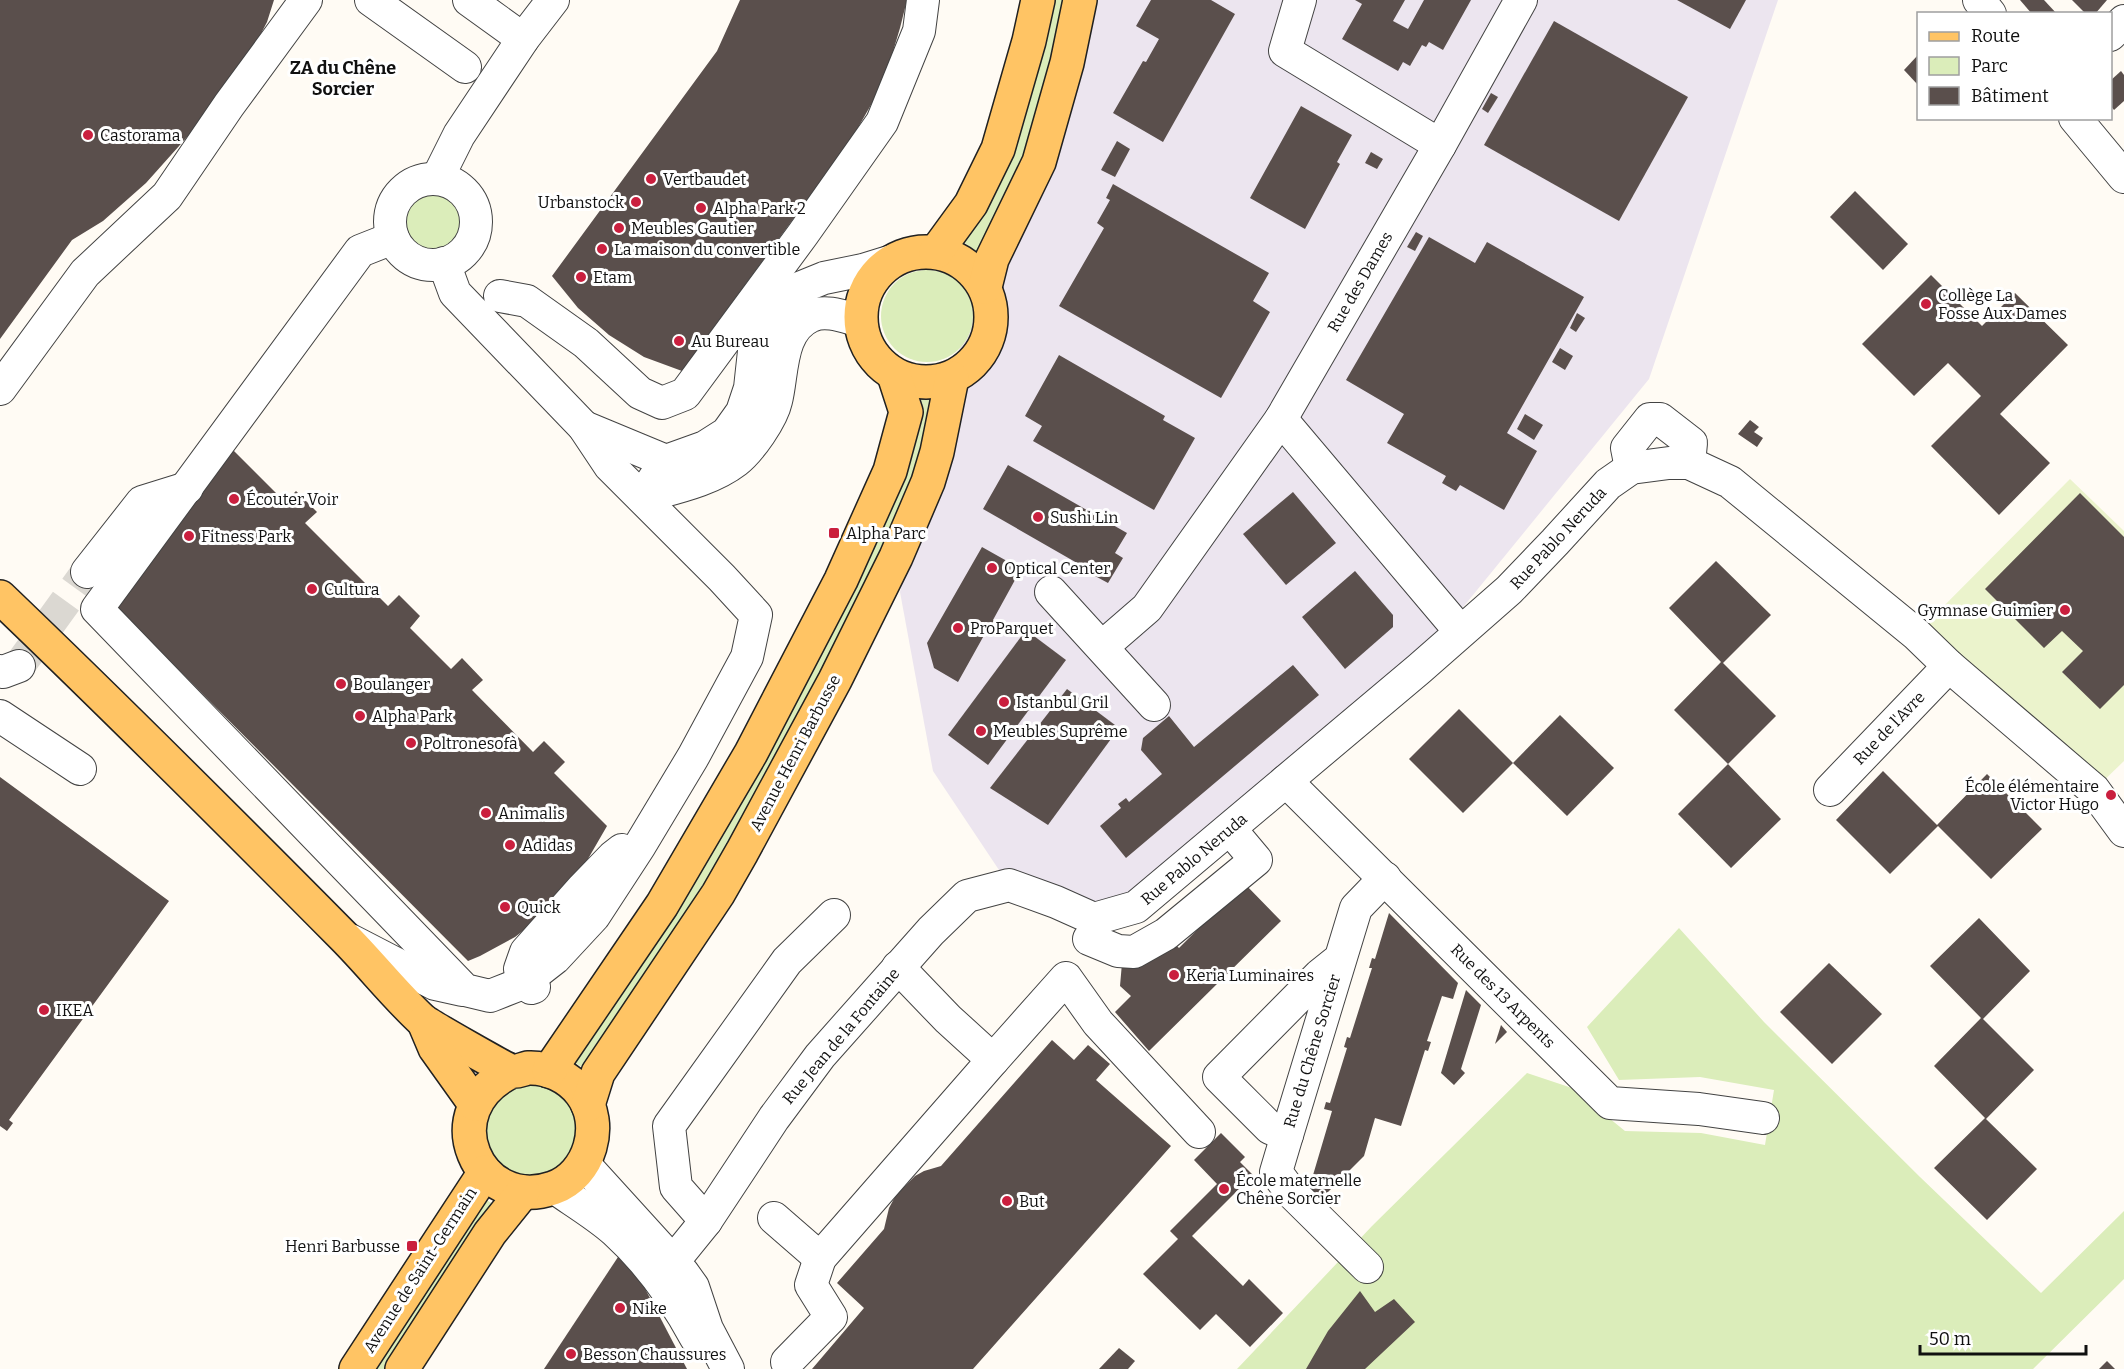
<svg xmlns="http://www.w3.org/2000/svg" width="2124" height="1369" font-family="Bitter,serif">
  <rect width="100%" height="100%" fill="#fffbf4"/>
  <path fill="#ece5ef" d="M1050,0H1778L1649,379L1464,606L1150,896L1094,919L1009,885L933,771L900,592L952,378Z"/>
  <g fill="#dbedba">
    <path d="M1052,0H1067L1021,176L978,253L961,240Z"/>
    <circle cx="435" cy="221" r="33"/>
    <circle cx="927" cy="316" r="46"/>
    <path d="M914,389H939L914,488L851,622L700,899L590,1072L572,1061L701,862Z"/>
    <path d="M1679,928L1764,1022L1920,1177L2041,1293L2124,1211V1279L2033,1369H1237L1372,1226L1527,1073L1572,1088L1625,1131L1701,1133L1765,1145L1774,1090L1700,1077L1619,1080L1587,1027Z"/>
    <path d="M539,1084L553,1088L565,1097L579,1123L574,1155L549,1175L517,1176L503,1168L492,1156L486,1141V1126L490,1112L498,1099L510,1090L523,1085Z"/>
    <path d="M482,1197L496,1206L387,1369H368Z"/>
  </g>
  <path fill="#ebf3cc" d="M2070,479L2124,531V761L2094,790L1916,634Z"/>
  <g fill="#5a4f4c">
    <path d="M0,0H274L267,22L252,51L188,136L146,183L103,221L72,240L0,339Z"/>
    <path d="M740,0H907L900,28L888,68L872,103L851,140L682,371L644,357L609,335L578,308L552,276L717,51Z"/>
    <path d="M1151,0H1211L1235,14L1163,142L1113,113L1143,61L1146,62L1159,39L1136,26Z"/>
    <path d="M1355,0H1405L1393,21L1408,29L1424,0H1471L1443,50L1429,42L1426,47L1422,45L1410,66L1403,62L1398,71L1342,39L1362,4Z"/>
    <path d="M1677,0H1746L1730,29Z"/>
    <path d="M2020,0H2044L2057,14H2032Z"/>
    <path d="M2072,0H2107L2095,14H2086Z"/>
    <path d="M1554,21L1688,97L1619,221L1484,145Z"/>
    <path d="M1918,55V85L1904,70Z"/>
    <path d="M2121,71L2124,75V101L2114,110L2110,105V81Z"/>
    <path d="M1491,93L1498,97L1488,113L1482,109Z"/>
    <path d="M1301,106L1352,135L1337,162L1340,164L1305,229L1250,198Z"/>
    <path d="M1117,141L1130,149L1115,177L1101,170Z"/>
    <path d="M1371,152L1383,159L1377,169L1365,163Z"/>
    <path d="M1113,184L1269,273L1253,301L1270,312L1221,398L1059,306L1104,228L1097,223L1110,200L1106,198Z"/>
    <path d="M1855,191L1908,244L1883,270L1830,217Z"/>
    <path d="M1416,232L1423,236L1415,251L1407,247Z"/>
    <path d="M1429,237L1475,263L1487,242L1584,297L1507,433L1537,451L1504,510L1460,485L1456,491L1442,483L1446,476L1387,443L1404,414L1346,380Z"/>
    <path d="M1931,275L1982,326L2015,293L2068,345L2000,414L2050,463L1999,515L1931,446L1981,396L1948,363L1914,396L1862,344Z"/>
    <path d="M1577,313L1585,318L1576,332L1570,328Z"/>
    <path d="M1560,348L1573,356L1565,370L1552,362Z"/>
    <path d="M1059,355L1165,416L1163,420L1195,438L1154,510L1033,441L1042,426L1025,416Z"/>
    <path d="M1525,414L1543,425L1534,440L1517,429Z"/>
    <path d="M1750,420L1759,427L1754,432L1763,438L1757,447L1738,434Z"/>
    <path d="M230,447L285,502L296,491L317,512L305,523L388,606L399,595L420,616L410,628L451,669L462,658L483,680L472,690L533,752L544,741L565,762L554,773L607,826L581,871L542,916L515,937L480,956L468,961L115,606Z"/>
    <path d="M1008,465L1127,533L1115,553L1123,558L1108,583L1082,569L1084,567L983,509Z"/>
    <path d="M1293,492L1336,543L1286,585L1243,534Z"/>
    <path d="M2080,493L2124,537V685L2100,709L2062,672L2083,651L2062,631L2044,648L1985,589Z"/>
    <path d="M982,547L1021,569L993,620L998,623L992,633L987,630L958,682L934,668L927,643Z"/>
    <path d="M1716,561L1771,615L1723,663L1776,716L1728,764L1781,819L1731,868L1678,814L1728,764L1674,710L1721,662L1669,608Z"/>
    <path d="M1355,571L1393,615V627L1345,669L1302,617Z"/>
    <path d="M1026,630L1066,660L988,765L948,735Z"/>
    <path d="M1293,665L1319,695L1126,858L1100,826L1121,808L1118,804L1126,798L1129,802L1162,774L1141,750L1143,738L1169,716L1194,747Z"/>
    <path d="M1067,689L1119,728L1048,825L990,788Z"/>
    <path d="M1459,709L1513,763L1463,813L1409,759Z"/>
    <path d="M1560,715L1614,768L1567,816L1513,763Z"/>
    <path d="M1883,771L1937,825L1987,774L2042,829L1991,879L1938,826L1890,874L1836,820Z"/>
    <path d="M0,777L169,901L9,1120L13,1123L7,1131L0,1126Z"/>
    <path d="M1244,883L1281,921L1149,1051L1115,1012L1131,996L1120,986L1122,963L1173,942L1179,948Z"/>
    <path d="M1389,913L1458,983L1453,999L1442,996L1427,1041L1431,1042L1428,1051L1425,1050L1401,1126L1375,1118L1364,1156L1321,1199L1318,1201L1308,1192L1332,1111L1324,1109L1326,1102L1330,1103L1347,1048L1344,1047L1347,1037L1350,1038L1372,968H1369L1372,958L1375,959Z"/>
    <path d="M1979,918L2030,971L1983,1019L2034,1070L1986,1119L2037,1169L1987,1220L1934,1168L1985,1118L1934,1066L1981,1018L1930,966Z"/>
    <path d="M1829,963L1882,1014L1832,1064L1780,1012Z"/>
    <path d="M1466,990L1481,1005L1461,1069L1465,1073L1454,1085L1441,1073Z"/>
    <path d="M1501,1025L1507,1032L1495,1044Z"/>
    <path d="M1052,1040L1074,1060L1088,1045L1110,1064L1096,1080L1171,1146L973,1369H812L864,1308L837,1283L884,1229L889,1208L896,1195L915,1176L924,1171L941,1166Z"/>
    <path d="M1221,1133L1245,1157L1240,1162L1253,1175L1192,1236L1243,1286L1249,1279L1283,1313L1250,1347L1216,1314L1200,1330L1143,1274L1178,1239L1170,1231L1217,1184L1194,1160Z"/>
    <path d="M618,1257L639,1277L687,1369H544Z"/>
    <path d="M1360,1291L1375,1312L1394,1299L1415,1322L1365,1369H1306L1328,1331Z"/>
    <path d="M1119,1348L1135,1361L1128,1369H1099Z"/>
    <path d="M2107,1361L2115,1369H2099Z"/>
  </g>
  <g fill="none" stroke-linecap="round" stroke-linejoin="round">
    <path stroke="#dbd8d2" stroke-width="32" stroke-dasharray="32 16" stroke-linecap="butt" d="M19,666L87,572"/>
    <g stroke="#434343" stroke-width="34">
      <g id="minor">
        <path d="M371,0L465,67"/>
        <path d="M469,0L523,39"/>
        <path d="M1300,0L1285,51L1440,145"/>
        <path d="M1979,0L1990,14"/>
        <path d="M2110,35L2124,21"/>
        <path d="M2075,118L2124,177"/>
        <path d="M437,179L459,135L523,39L553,0"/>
        <circle cx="433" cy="222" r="43"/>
        <path d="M393,238L360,251L97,609L465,990L490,996L523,983L555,958L594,916L639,847L693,757L747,657L756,615L722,578L610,466L584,427L455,293L444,263"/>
        <path d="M500,296L527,301L586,343L640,393L662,403L685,394L803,234L882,122L919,31L923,0"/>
        <path d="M0,389L85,273L167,196L229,105L306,0"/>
        <path d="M1281,419L1460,631"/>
        <path d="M584,427L666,461"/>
        <path d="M1631,468L1627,448L1650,419H1660L1691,443L1689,463"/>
        <path d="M642,497L666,461L705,447L727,433L742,412L750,388L755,342L770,311L792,291L824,278L863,270L892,261"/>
        <path d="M642,497C673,488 710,481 736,461C750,450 772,419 776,401C783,374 779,330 811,316C826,309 845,317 860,321"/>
        <path d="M87,572L142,502L187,488"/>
        <path d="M1051,592L1154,705"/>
        <path d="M1102,647L1147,608L1281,419L1440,145L1521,0"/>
        <path d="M0,671L3,672L19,666"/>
        <path d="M0,716L80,769"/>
        <path d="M1286,781L1610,1103L1699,1109L1763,1118"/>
        <path d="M1830,790L1949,666"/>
        <path d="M1089,939L1118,951L1134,952L1166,934L1256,860L1230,829"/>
        <path d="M350,940L435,984L462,990"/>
        <path d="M1340,959L1320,975L1219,1077L1270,1128L1287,1135L1356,908L1385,878"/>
        <path d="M534,987L531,988L520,969L526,952L582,889L613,857L622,850"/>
        <path d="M993,1060L1066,978L1098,1023L1199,1132"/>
        <path d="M1287,1135L1276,1172L1290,1191L1367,1267"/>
        <path d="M583,1163L683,1273L693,1287L707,1329L728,1369"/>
        <path d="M555,1188C575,1202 597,1215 615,1231C649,1262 675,1299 696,1338"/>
        <path d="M774,1218L820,1258"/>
        <path d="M706,1221L676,1187L669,1126L787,961L834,915"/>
        <path d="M659,1279L706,1221L774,1118L820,1056L931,931L967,896L1009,885L1056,902L1094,919L1136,907L1419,669L1509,590L1555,542L1608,484L1631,468L1669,463H1689L1730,482L1916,634L1949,666L2094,790L2124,831"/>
        <path d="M787,1362L831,1317L811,1285L820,1258L993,1060L948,1019L898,967"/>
      </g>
    </g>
    <g stroke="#212121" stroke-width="36">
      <g id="major">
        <circle cx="926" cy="317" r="65"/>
        <path d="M936,252L971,204L998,149L1029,41L1038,0"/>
        <path d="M985,287L992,259L1039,162L1067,63L1080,0"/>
        <path d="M0,597C116,708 230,822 343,936C370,963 394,994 422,1020C428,1025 506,1070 512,1071C517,1072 523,1069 528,1068C548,1067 569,1077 581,1093C605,1124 590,1175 553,1188C479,1214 430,1110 512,1071"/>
        <path d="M424,1022L435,1048L475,1104"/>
        <path d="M549,1071L662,905L751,753L841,580L890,471L906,412L894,375"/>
        <path d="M588,1105L598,1073L718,894L742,852L835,680L896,557L928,482L937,452L952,378"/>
        <path d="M356,1369L485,1172"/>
        <path d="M402,1369L490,1233L523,1192"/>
      </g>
    </g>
    <use href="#minor" stroke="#fff" stroke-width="32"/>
    <use href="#major" stroke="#ffc464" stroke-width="33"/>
  </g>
  <g fill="#ca1f3e" stroke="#fff" stroke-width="2">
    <circle cx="88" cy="135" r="6"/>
    <circle cx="651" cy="179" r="6"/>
    <circle cx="636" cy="202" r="6"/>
    <circle cx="701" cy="208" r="6"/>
    <circle cx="619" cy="228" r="6"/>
    <circle cx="602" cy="249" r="6"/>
    <circle cx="581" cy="277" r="6"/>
    <circle cx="1926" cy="304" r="6"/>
    <circle cx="679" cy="341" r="6"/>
    <circle cx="234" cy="499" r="6"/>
    <circle cx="1038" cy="517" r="6"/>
    <rect x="828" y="527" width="12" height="12" rx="3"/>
    <circle cx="189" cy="536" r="6"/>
    <circle cx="992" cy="568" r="6"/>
    <circle cx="312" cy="589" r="6"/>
    <circle cx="2065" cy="610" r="6"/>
    <circle cx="958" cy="628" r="6"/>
    <circle cx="341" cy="684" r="6"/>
    <circle cx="1004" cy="702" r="6"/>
    <circle cx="360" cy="716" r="6"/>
    <circle cx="981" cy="731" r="6"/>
    <circle cx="411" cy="743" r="6"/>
    <circle cx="2111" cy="795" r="6"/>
    <circle cx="486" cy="813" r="6"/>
    <circle cx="510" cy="845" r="6"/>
    <circle cx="505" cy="907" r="6"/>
    <circle cx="1174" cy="975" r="6"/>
    <circle cx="44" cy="1010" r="6"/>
    <circle cx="1224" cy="1189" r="6"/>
    <circle cx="1007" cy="1201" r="6"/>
    <rect x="406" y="1240" width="12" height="12" rx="3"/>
    <circle cx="620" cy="1308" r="6"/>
    <circle cx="571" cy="1354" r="6"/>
  </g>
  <g text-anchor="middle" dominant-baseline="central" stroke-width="6" stroke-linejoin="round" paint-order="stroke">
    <g font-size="16" fill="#101010" stroke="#fff" text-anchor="start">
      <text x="100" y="135">Castorama</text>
      <text x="663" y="179">Vertbaudet</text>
      <text x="624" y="202" text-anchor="end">Urbanstock</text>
      <text x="713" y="208">Alpha Park 2</text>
      <text x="631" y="228">Meubles Gautier</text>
      <text x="614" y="249">La maison du convertible</text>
      <text x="593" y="277">Etam</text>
      <text x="1938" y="295">Collège La<tspan x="1938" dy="18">Fosse Aux Dames</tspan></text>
      <text x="691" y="341">Au Bureau</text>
      <text x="246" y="499">Écouter Voir</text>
      <text x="1050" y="517">Sushi Lin</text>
      <text x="846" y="533">Alpha Parc</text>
      <text x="201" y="536">Fitness Park</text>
      <text x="1004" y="568">Optical Center</text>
      <text x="324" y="589">Cultura</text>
      <text x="2053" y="610" text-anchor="end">Gymnase Guimier</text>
      <text x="970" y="628">ProParquet</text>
      <text x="353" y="684">Boulanger</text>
      <text x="1016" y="702">Istanbul Gril</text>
      <text x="372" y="716">Alpha Park</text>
      <text x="993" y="731">Meubles Suprême</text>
      <text x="423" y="743">Poltronesofà</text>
      <text x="2099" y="786" text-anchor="end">École élémentaire<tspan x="2099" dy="18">Victor Hugo</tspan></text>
      <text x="498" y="813">Animalis</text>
      <text x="522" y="845">Adidas</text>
      <text x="517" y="907">Quick</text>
      <text x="1186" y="975">Keria Luminaires</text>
      <text x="56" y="1010">IKEA</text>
      <text x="1236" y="1180">École maternelle<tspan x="1236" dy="18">Chêne Sorcier</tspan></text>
      <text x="1019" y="1201">But</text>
      <text x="400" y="1246" text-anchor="end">Henri Barbusse</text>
      <text x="632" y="1308">Nike</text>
      <text x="583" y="1354">Besson Chaussures</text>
    </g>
    <g font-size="16" fill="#101010" stroke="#fff">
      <text transform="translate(1360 282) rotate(-60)">Rue des Dames</text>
      <text transform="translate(1558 538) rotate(-47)">Rue Pablo Neruda</text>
      <text transform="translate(1889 728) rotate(-46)">Rue de l'Avre</text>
      <text transform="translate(795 753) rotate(-62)">Avenue Henri Barbusse</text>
      <text transform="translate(1194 859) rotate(-40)">Rue Pablo Neruda</text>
      <text transform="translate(1503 996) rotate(45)">Rue des 13 Arpents</text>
      <text transform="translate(841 1036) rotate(-50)">Rue Jean de la Fontaine</text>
      <text transform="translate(1312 1051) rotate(-73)">Rue du Chêne Sorcier</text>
      <text transform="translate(420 1270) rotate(-57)">Avenue de Saint-Germain</text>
    </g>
    <g font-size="18" font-weight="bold" fill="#101010" stroke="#fff">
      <text x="343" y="68">ZA du Chêne<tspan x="343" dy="21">Sorcier</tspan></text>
    </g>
  </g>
  <rect x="1917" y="12" width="195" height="108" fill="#ffffff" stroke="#9f9f9f" stroke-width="1.5"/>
  <rect x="1929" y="32" width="30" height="9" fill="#ffc464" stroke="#9f9f9f" stroke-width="1.5"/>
  <text x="1971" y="42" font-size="18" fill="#101010">Route</text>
  <rect x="1929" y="57" width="30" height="18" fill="#dbedba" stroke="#9f9f9f" stroke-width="1.5"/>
  <text x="1971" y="72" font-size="18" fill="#101010">Parc</text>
  <rect x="1929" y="87" width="30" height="18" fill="#5a4f4c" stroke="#9f9f9f" stroke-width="1.5"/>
  <text x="1971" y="102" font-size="18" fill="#101010">Bâtiment</text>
  <path d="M1920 1345v9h166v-9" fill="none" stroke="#101010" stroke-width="3"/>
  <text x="1929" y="1345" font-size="18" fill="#101010" stroke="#ffffff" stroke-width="4.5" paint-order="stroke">50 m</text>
</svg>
